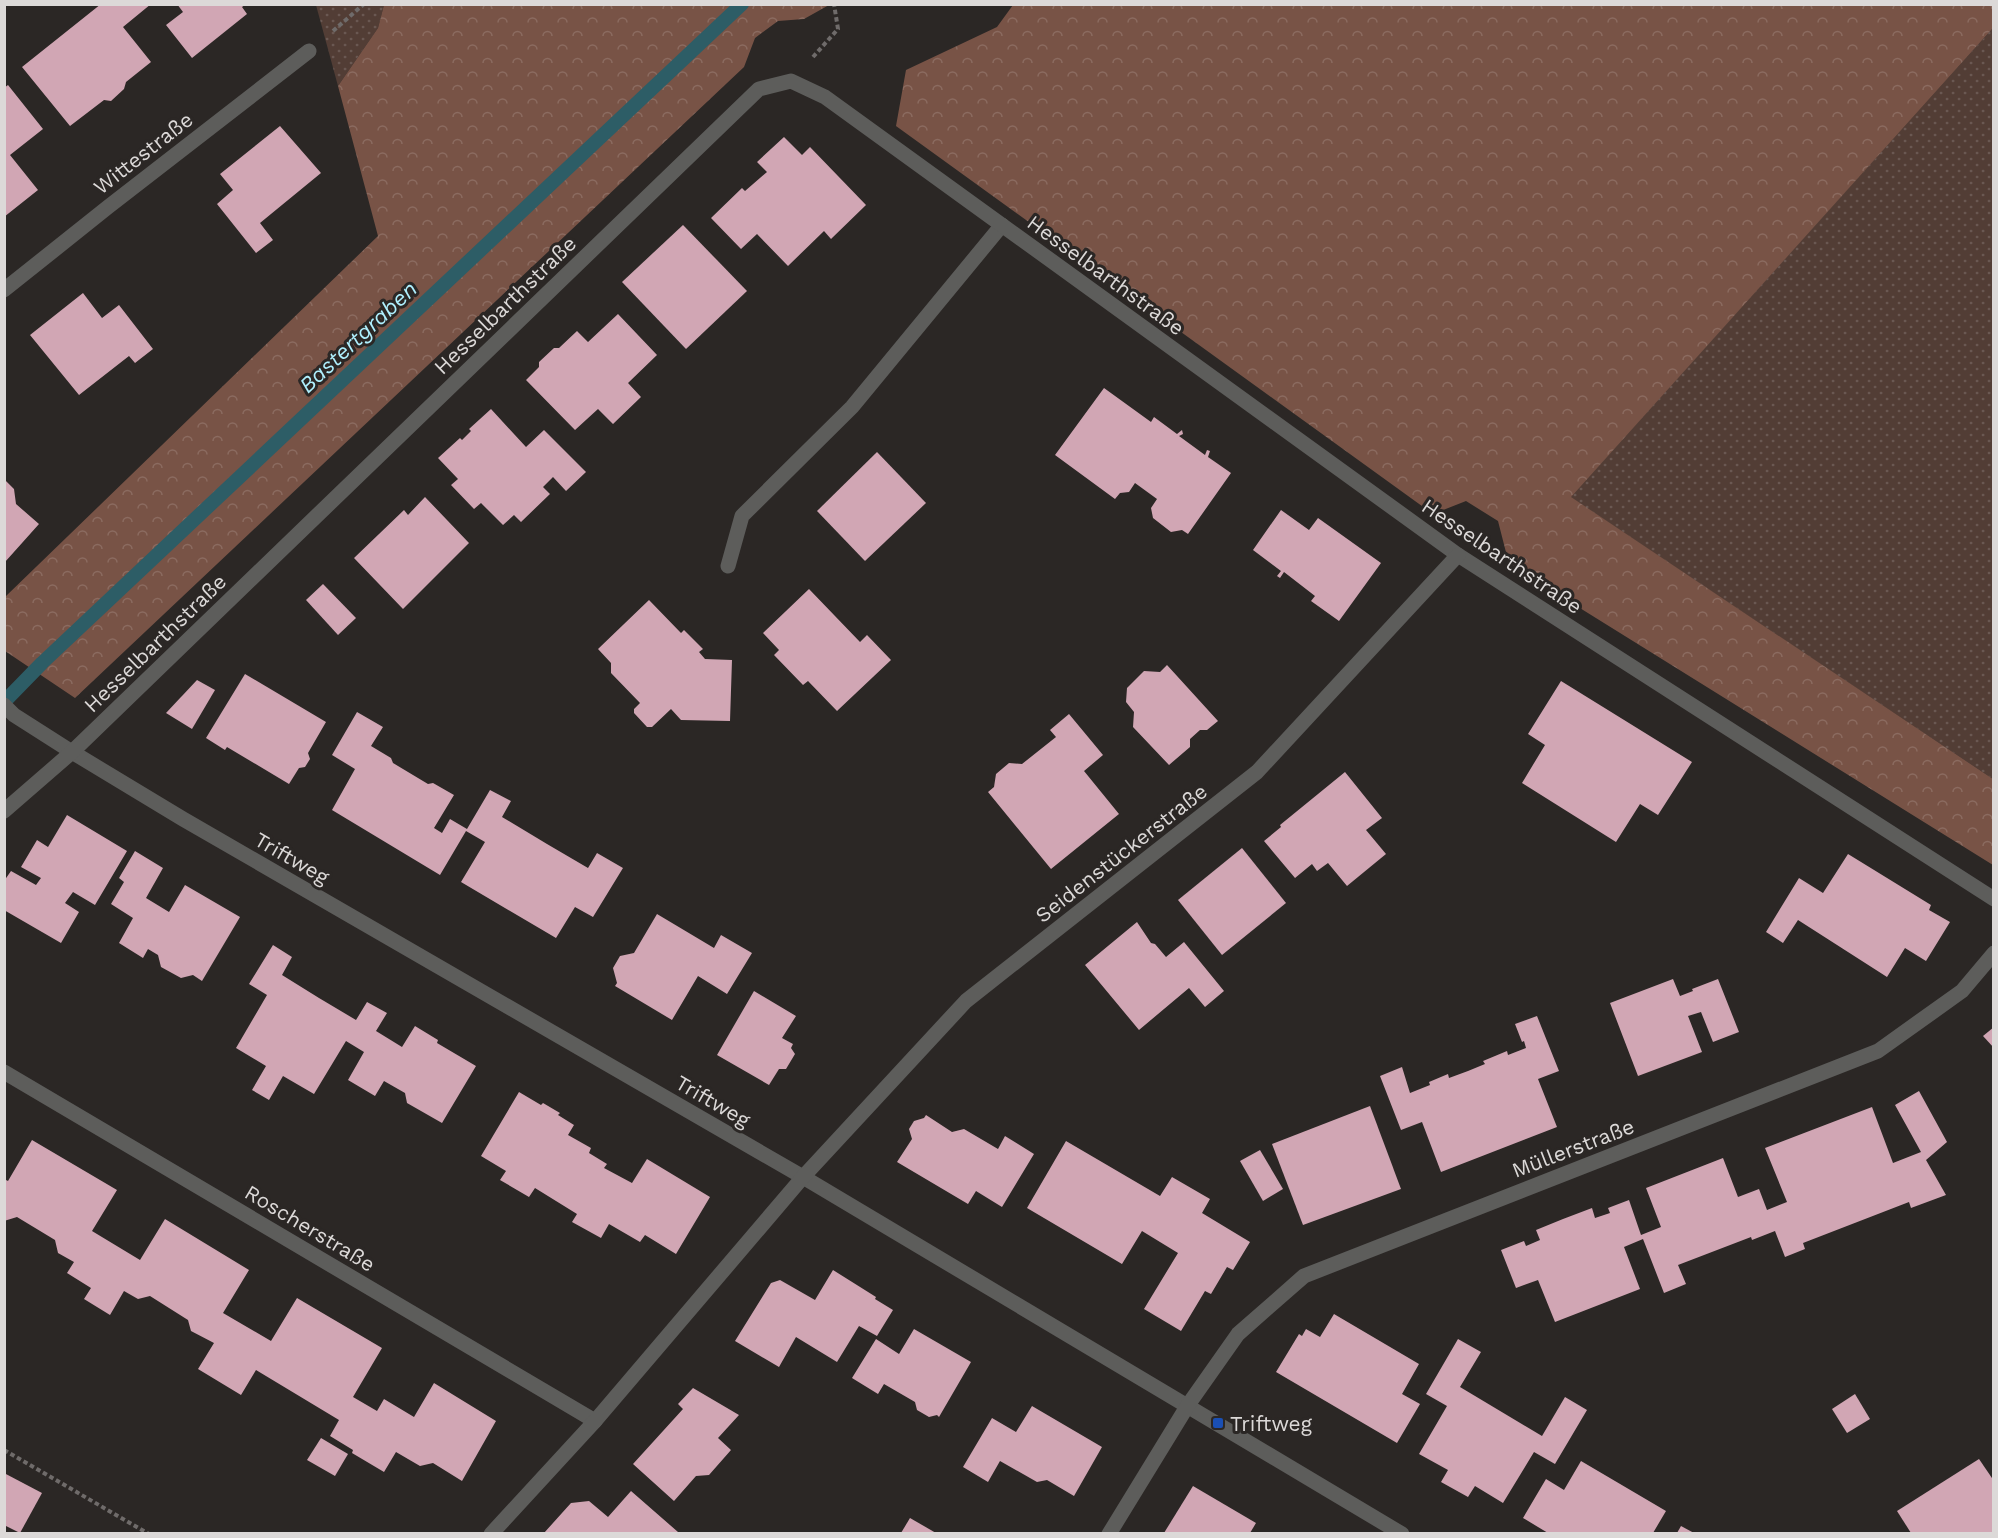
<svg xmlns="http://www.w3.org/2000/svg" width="1998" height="1538" font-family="'Work Sans',sans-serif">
  <defs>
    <pattern id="grass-dots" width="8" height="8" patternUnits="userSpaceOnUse" patternTransform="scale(1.5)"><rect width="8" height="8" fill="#523d35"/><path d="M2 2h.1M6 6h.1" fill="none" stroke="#6a5852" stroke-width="1.8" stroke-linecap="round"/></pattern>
    <pattern id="forest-crowns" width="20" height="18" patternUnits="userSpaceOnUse" patternTransform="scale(1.5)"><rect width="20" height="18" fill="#785346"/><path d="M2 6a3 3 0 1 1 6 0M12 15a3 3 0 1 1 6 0" fill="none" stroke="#8b6b60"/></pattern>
  </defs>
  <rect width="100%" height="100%" fill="#2b2725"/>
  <g fill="url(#grass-dots)">
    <path d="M316,5H384L378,28L338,86Z"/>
    <path d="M1993,28V779L1570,497Z"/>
  </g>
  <g fill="url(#forest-crowns)">
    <path d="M384,5H829L804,19L778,21L755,38L744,67L75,698L5,651V597L378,236L338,86L378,28Z"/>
    <path d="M1013,5H1993V28L1571,497L1993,779V865L1509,564L1498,521L1466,501L1433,514L896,126L906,70L997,27Z"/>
  </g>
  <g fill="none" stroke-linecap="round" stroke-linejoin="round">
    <path stroke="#2d5d66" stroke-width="14" d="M4,702L42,663L742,4"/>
  </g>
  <g fill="#d1a6b4">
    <path d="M101,4H151L123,27L151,62L126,82L124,89L111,101L104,100L70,126L22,67Z"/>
    <path d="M177,4H246L242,7L247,14L192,58L166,25L183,12Z"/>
    <path d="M8,85L43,129L10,155L38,190L4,217V88Z"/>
    <path d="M280,126L321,173L260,223L273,240L256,253L217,204L233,190L220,174Z"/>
    <path d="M784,137L802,155L810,147L866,205L831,239L824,231L788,266L757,234L741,249L711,218L742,188L745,191L767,172L757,162Z"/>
    <path d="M683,225L747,291L686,349L622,282Z"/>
    <path d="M83,293L102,318L119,305L153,349L135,363L129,356L79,395L30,335Z"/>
    <path d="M618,314L657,355L628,383L641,397L613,424L598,409L575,430L526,380L539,367V362L554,348H559L577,331L588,342Z"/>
    <path d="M1104,388L1151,422L1154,417L1177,434L1182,430L1183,434L1179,436L1205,455L1207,450L1210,451L1208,457L1231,473L1188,534L1182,530L1171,532L1153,518L1151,508L1157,499L1135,483L1129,492L1120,493L1115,499L1055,455Z"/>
    <path d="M491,409L526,447L544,430L586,472L566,491L553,477L543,487L550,494L521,522L514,515L503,525L481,503L474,509L451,485L458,479L438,458L460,438L462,440L471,431L469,429Z"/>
    <path d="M877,452L926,503L865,561L817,511Z"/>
    <path d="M5,480L14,489L16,504L39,524L5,562Z"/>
    <path d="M425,497L469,543L403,609L354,558L404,510L408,515Z"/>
    <path d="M1281,510L1309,530L1318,518L1381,563L1339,621L1311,601L1315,596L1284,572L1280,578L1277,576L1281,571L1253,550Z"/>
    <path d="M323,584L356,618L338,635L306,600Z"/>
    <path d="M809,589L860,642L867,635L891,660L837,711L808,681L803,685L774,655L779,650L763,633Z"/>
    <path d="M649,600L681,633L684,630L703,649L699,652L705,659L732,660L730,721L681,720L671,709L652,727H647L634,713V709L640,703L611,673V663L598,649Z"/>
    <path d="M1167,665L1218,721L1207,730H1200L1190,739V747L1169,765L1133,727L1134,712L1126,702L1127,688L1144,671L1160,672Z"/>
    <path d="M245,674L326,722L308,753L310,759L305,767L299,768L289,784L227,747L225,750L206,738Z"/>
    <path d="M197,680L215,690L192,729L166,713Z"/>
    <path d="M1561,681L1692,762L1658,815L1640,804L1616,842L1522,783L1545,745L1528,734Z"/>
    <path d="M357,712L383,727L371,746L391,758L393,763L428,784L433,783L454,795L434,828L442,833L450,819L467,829L490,790L511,801L502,817L547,844L588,868L597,853L623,868L593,917L575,907L556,938L461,882L485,842L466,831L440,875L332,810L355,769L332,755Z"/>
    <path d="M1069,714L1103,755L1084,771L1119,814L1051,869L988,792L994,787L996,774L1009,763L1022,764L1056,737L1050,730Z"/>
    <path d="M1345,772L1382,818L1366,830L1386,854L1347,886L1328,863L1317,871L1312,864L1295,878L1264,841L1281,827L1280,825Z"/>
    <path d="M67,815L127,851L95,905L73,892L65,903L79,912L61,943L4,910V881L11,871L36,885L41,878L21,867L37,840L48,847Z"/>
    <path d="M1242,848L1286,903L1222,955L1178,900Z"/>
    <path d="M135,851L163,868L146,898L169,912L185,885L240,917L202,981L193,975L181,978L161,967L158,955L148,949L143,958L119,943L133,918L111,904L124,882L119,878Z"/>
    <path d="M1848,854L1931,905L1929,910L1950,922L1926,961L1905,948L1887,977L1798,920L1783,943L1766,932L1799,878L1823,893Z"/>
    <path d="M657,914L714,948L721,935L752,953L727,994L698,976L672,1020L615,986L617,983L613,968L620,956L634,953Z"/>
    <path d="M1137,922L1151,943L1155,944L1166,957L1184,942L1224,991L1205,1007L1189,988L1139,1030L1085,965Z"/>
    <path d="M273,945L292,957L282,975L319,998L356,1020L367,1002L387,1013L376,1031L402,1047L415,1026L438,1040L437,1043L476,1066L442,1123L407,1103L405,1093L384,1081L375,1096L348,1080L364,1052L346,1041L314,1094L283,1076L269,1100L252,1090L266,1066L236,1048L267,995L249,984Z"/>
    <path d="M1673,979L1680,996L1693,991L1692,989L1718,979L1739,1032L1713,1042L1701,1012L1688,1016L1702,1052L1638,1076L1610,1003Z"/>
    <path d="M754,991L796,1016L782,1038L793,1044L791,1048L795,1054L786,1069H779L769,1085L717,1055Z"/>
    <path d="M1537,1016L1559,1071L1538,1079L1557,1127L1441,1172L1422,1122L1401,1130L1380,1076L1402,1067L1410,1093L1430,1085L1429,1082L1448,1074L1449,1078L1468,1071L1485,1064L1483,1061L1507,1051L1508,1055L1526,1048L1524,1041L1522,1042L1515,1024Z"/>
    <path d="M1994,1027V1048L1983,1036Z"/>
    <path d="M1919,1091L1947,1142L1926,1160L1946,1195L1911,1208L1909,1202L1803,1243L1805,1249L1785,1257L1775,1231L1752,1240L1751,1237L1678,1265L1686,1284L1664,1293L1643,1239L1624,1247L1640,1289L1555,1322L1538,1280L1516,1288L1501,1250L1524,1241L1526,1246L1540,1240L1536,1230L1563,1219L1592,1208L1595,1218L1610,1213L1608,1208L1629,1200L1641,1235L1661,1227L1646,1188L1723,1158L1738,1197L1759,1189L1767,1210L1787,1202L1765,1148L1872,1107L1893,1163L1921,1152L1895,1105Z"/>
    <path d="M519,1092L541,1105L543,1103L560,1113L558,1115L574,1125L568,1135L591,1148L589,1153L607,1164L604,1168L632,1183L647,1159L710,1197L676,1254L645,1235L640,1242L609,1224L601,1238L572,1222L577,1214L535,1188L529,1197L500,1180L506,1171L481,1156Z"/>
    <path d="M1370,1106L1401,1189L1303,1225L1272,1144Z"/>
    <path d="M926,1115L952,1132L964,1129L998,1149L1005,1136L1034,1154L1002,1207L976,1191L968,1204L897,1162L912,1139L909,1129L914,1121L924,1118Z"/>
    <path d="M32,1140L117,1190L92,1231L140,1260L165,1219L249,1270L223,1313L271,1341L297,1298L382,1348L353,1397L377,1411L384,1399L414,1417L434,1383L496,1421L462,1481L433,1463L420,1466L396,1452L384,1472L352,1453L353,1450L330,1436L339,1420L256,1370L241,1395L198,1369L214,1343L191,1331L188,1320L150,1296L138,1299L124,1291L110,1315L84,1299L91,1288L67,1273L74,1262L58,1253L55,1240L17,1217L4,1221V1179L8,1181Z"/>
    <path d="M1066,1141L1160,1196L1172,1177L1210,1199L1202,1213L1250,1242L1233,1270L1227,1267L1211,1294L1205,1291L1181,1331L1144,1309L1178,1253L1142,1231L1122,1264L1027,1208Z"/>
    <path d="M1260,1150L1283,1189L1263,1201L1240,1161Z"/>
    <path d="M833,1270L876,1297L875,1299L893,1310L877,1336L859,1326L837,1362L796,1337L779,1367L735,1341L771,1283L780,1280L815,1300Z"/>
    <path d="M1334,1314L1419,1364L1402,1394L1420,1404L1397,1443L1276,1372L1299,1334L1302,1336L1306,1329L1320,1337Z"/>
    <path d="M914,1329L971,1362L939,1417L937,1415L929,1417L917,1410L915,1402L884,1384L878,1394L852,1378L876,1339L899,1354Z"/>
    <path d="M1458,1339L1481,1352L1460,1387L1542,1436L1565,1397L1587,1410L1555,1464L1534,1452L1503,1503L1475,1486L1468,1497L1441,1482L1448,1470L1419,1454L1447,1406L1426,1394Z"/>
    <path d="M693,1388L739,1415L718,1438L731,1450L709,1475L696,1476L674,1501L633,1464L683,1409L678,1404Z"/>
    <path d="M1855,1394L1870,1419L1847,1433L1832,1409Z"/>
    <path d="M1032,1406L1102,1447L1074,1496L1047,1480L1037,1482L1000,1461L988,1482L963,1467L992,1418L1016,1432Z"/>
    <path d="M321,1438L348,1454L335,1476L307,1460Z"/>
    <path d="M1979,1459L1994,1481V1533H1911L1897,1511Z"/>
    <path d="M1581,1461L1666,1511L1653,1533H1548L1523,1518L1546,1479L1564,1490Z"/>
    <path d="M4,1473L42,1493L20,1533L4,1525Z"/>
    <path d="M1193,1486L1256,1523L1250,1533H1164Z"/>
    <path d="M631,1491L678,1532L677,1533H544L571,1503L589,1501L608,1517Z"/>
    <path d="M910,1518L936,1533H901Z"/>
    <path d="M1681,1526L1694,1533H1677Z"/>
  </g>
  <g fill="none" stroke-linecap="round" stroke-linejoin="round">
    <g stroke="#6f6b6a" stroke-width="4" stroke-dasharray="4.5 3" stroke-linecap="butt">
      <path d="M333,31L364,4"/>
      <path d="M813,57L838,29L834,4"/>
      <path d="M4,1450L149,1534"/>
    </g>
    <g stroke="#5d5d5b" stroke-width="15">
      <path d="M4,290L108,207L309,51"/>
      <path d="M728,566L742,516L852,407L1002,225"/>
      <path d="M4,705L14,715L72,752L183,819L803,1177L1402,1534"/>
      <path d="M4,811L72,752L759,89L791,81L825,97L1458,555L1994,899"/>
      <path d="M4,1072L595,1421"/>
      <path d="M491,1534L595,1421L803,1177L966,1001L1257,772L1458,555"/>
      <path d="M1109,1534L1188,1405L1238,1334L1304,1276L1878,1051L1962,991L1994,953"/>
    </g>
  </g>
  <rect fill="#1a4fb4" stroke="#2b2725" stroke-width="2" x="1212" y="1417" width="12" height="12" rx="3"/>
  <g text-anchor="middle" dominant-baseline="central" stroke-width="6" stroke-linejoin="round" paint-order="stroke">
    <g font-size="21" fill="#dcd9d8" stroke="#2b2725">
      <text transform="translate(143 153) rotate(-38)">Wittestraße</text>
      <text transform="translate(1106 275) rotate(36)">Hesselbarthstraße</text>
      <text transform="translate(505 305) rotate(-44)">Hesselbarthstraße</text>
      <text transform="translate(1502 556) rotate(34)">Hesselbarthstraße</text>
      <text transform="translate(155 643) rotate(-44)">Hesselbarthstraße</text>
      <text transform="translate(1121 853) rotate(-38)">Seidenstückerstraße</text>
      <text transform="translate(292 858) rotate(30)">Triftweg</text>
      <text transform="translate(713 1101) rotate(30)">Triftweg</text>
      <text transform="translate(1573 1148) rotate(-21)">Müllerstraße</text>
      <text transform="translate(310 1228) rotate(31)">Roscherstraße</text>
    </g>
    <g font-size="21" fill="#dcd9d8" stroke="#2b2725" text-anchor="start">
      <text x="1230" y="1423">Triftweg</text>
    </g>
    <g font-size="22" font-style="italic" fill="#afeffd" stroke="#2b2725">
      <text transform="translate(358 337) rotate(-43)">Bastertgraben</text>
    </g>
  </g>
  <rect width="1998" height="1538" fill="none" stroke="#dcd9d8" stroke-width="12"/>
</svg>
